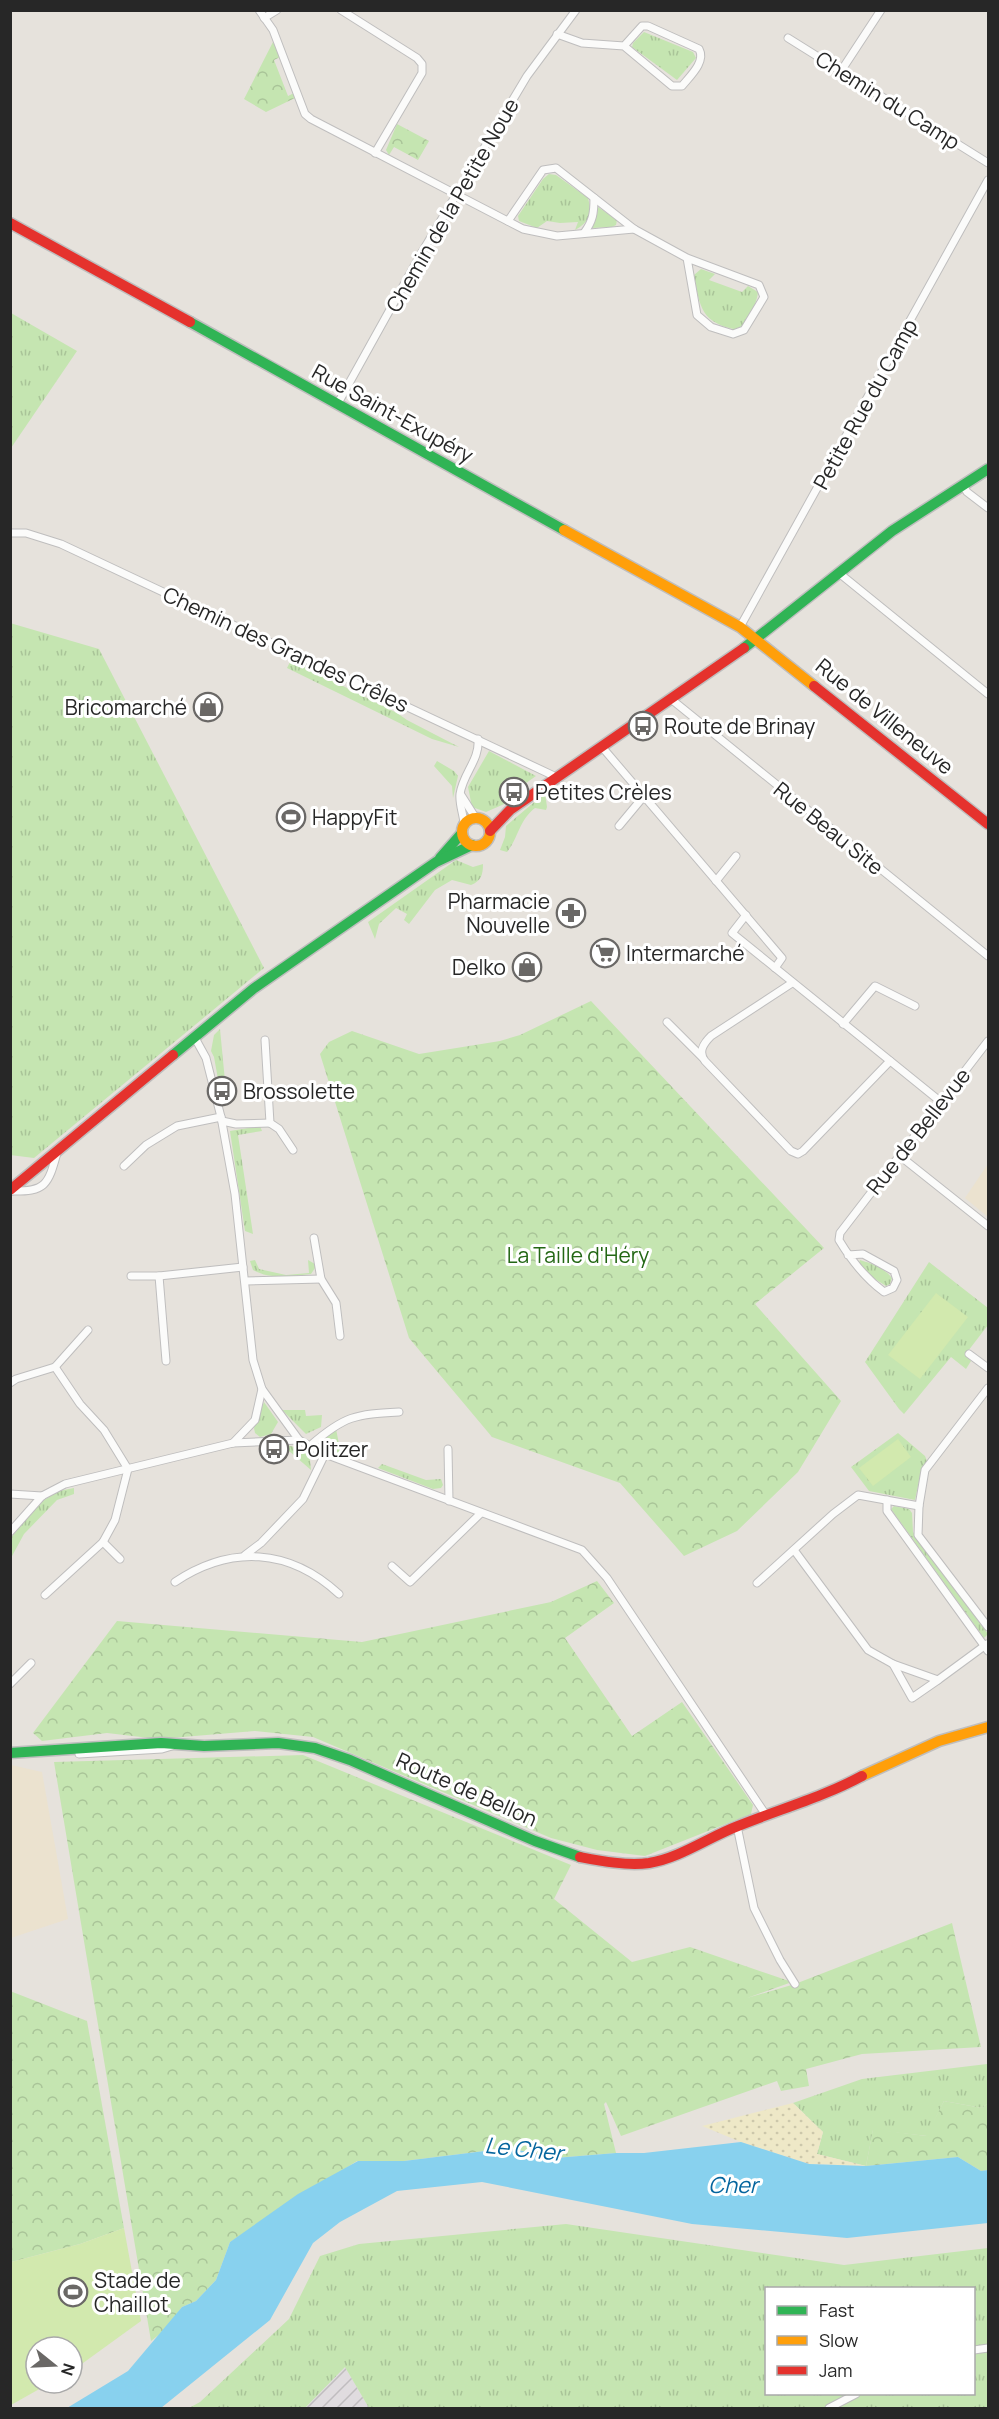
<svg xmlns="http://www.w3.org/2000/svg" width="999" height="2419" font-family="Manrope,sans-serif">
  <defs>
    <pattern id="industrial-furrows" width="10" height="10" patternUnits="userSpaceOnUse" patternTransform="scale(1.5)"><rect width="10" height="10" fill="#e0dcdf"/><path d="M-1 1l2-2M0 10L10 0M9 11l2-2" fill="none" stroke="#c0bdbf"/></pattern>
    <pattern id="grass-tufts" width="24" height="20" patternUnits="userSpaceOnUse" patternTransform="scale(1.5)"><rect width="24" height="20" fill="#c5e5b1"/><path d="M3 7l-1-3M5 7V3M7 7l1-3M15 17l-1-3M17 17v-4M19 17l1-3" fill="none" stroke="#a9c498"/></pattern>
    <pattern id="forest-crowns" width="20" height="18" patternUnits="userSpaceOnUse" patternTransform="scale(1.5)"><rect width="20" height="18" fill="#c5e5b1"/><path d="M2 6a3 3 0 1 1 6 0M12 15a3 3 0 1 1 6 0" fill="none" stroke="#a9c498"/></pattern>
    <pattern id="sand-dots" width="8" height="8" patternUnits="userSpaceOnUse" patternTransform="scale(1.5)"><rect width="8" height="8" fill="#eee8c7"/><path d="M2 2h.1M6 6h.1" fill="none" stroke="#ccc7ab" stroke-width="1.8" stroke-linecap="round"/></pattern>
  </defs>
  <rect width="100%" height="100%" fill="#e6e2dc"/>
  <path fill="url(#industrial-furrows)" d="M345,2367L369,2408H305Z"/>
  <g fill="#ebe2cf">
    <path d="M988,1164V1217L965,1198Z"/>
    <path d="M11,1765L42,1772L68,1919L11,1938Z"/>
  </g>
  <g fill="url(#grass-tufts)" fill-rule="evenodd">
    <path d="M644,32L693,52L696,58L677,80L632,47L633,43Z"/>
    <path d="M549,174L556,175L588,198C592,213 590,222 575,230L578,222L560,223L547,221L537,228L519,221L518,216L543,179Z"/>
    <path d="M598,207L617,220L616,225L612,227L592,228L597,215Z"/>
    <path d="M701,269L715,274L709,280L742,292L748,286L758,292C757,304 747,323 738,330C701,323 700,308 694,275Z"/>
    <path d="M11,313L77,351L11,448Z"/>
    <path d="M10,623L99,649L264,968L34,1158L10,1155Z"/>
    <path d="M291,660L397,713L407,720L459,747L432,739L287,668Z"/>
    <path d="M489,751L536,776L512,793L509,802L486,812L472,807L468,787Z"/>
    <path d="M437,761L454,771L458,776L453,798L452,786L434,766Z"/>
    <path d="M545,793L547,807L546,810L535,808C519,820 518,839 507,852L500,850L505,837L506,826Z"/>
    <path d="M456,860L473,867L483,864C483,875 481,881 471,885L452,880L435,890L409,924L404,920L407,914L396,908L379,924L375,939L368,922Z"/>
    <path d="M220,1029L225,1081L218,1079L214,1057L211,1051L214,1035Z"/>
    <path d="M260,1126L262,1131L238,1135L253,1234L245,1231L230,1131Z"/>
    <path d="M255,1260L259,1269L286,1275L309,1273L308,1260L315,1264V1268L311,1274C293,1276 270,1280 253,1270L250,1261Z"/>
    <path d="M860,1260C873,1264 884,1268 892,1278L890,1284L886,1286L867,1274L859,1263Z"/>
    <path d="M929,1262L988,1308V1325L965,1355L971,1361L966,1369L951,1357L904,1414L899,1409L865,1362Z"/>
    <path d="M264,1402L278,1422L271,1434L260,1437L255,1433L254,1428Z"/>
    <path d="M282,1410H305L306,1416L322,1415L321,1427L306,1434Z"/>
    <path d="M336,1429L340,1449L356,1454L353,1460L325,1448L323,1439Z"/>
    <path d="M898,1433L925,1456L927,1461L922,1468L915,1500L869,1491L851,1467Z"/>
    <path d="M283,1444L306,1450L310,1460L311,1470L289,1451H282Z"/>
    <path d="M382,1464L426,1480L441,1479L443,1485L441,1488L433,1489L378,1468Z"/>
    <path d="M74,1488V1494L57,1500L24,1534L11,1558V1538L23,1523L44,1500L59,1491Z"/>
    <path d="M894,1506L909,1509L912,1513L913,1532L988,1634L984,1638L891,1509Z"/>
    <path d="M988,2051V2103L982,2108L944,2101L927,2136L873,2130L866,2166L817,2154L823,2132L793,2103L862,2079L987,2064Z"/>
    <path d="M566,2224L844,2265L988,2248V2408H369L345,2367L305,2408H189L200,2402L289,2319L320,2256L359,2244ZM766,2288H974V2394H766Z"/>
  </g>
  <g fill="url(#forest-crowns)">
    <path d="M273,42L280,57L274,60L288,96L294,93L295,98L266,112L244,99Z"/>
    <path d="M397,124L429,141L418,160L394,147L389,155L386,150Z"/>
    <path d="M591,1001L824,1248L755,1304L841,1401L798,1472L737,1531L684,1556L620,1483L492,1437L409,1338L320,1054L329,1042L352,1031L419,1054L500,1041L520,1035Z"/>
    <path d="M597,1581L614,1603L565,1638L632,1736L682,1702L753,1805L751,1814L645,1856L597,1850L551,1838L313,1737L255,1731L158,1739L107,1733L42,1741L33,1733L117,1621L362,1642L551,1602Z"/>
    <path d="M303,1755L571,1865L554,1899L632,1962L690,1947L792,1982L747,1998L795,1984L952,1923L981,2047L862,2054L806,2069L809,2086L781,2091L777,2081L621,2136L606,2102L604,2104L616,2153L555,2158L509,2148L404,2161H357L230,2242L216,2280L196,2301L182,2307L165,2330L151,2341L54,1762Z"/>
    <path d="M10,1991L87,2021L124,2228L80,2244L11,2262Z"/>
    <path d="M944,2101L982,2108L988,2103V2170L981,2171L958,2157L866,2166L873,2129L926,2136Z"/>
  </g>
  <path fill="url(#sand-dots)" d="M793,2103L823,2132L817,2154L866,2166L809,2164L741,2142L702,2126Z"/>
  <g fill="#d2e9ae">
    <path d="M936,1293L968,1317L920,1379L888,1355Z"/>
    <path d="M898,1439L911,1457L873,1486L859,1468Z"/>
    <path d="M124,2228L141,2321L72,2371V2347H36V2383H50L11,2405V2262L80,2244Z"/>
  </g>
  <path fill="#88d1ee" d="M741,2142L809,2164L866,2166L958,2157L981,2171L988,2170V2223L847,2238L692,2224L482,2182L397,2191L340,2222L313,2243L270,2320L161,2408H67L128,2371L182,2307L196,2301L216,2280L230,2242L298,2194L358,2161H404L509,2148L555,2158L616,2153H644Z"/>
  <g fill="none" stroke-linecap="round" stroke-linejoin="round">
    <g stroke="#bfbebe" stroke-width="9">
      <g id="street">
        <path d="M259,10L273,30L305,114L311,119L523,229L557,236L634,229"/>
        <path d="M341,10L417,58L422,64V73L375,153"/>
        <path d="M264,18L277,10"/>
        <path d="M557,34L582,43L624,46L672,86H682C690,76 706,62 699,49L648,26H642L624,46"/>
        <path d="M788,38L988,163"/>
        <path d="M841,71L881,10"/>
        <path d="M508,221L543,170L556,168L634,229L687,258L759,285L764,297L744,330L733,334L711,327L697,315L687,258"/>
        <path d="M584,233C593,221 594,213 594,198"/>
        <path d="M337,405L422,252L527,76L576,10"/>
        <path d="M963,485L967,492L988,508"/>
        <path d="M10,533H26L61,544L552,775L556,779"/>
        <path d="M839,573L988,694"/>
        <path d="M740,627L988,180"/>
        <path d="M671,699L988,956"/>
        <path d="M602,747L782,958L775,968"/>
        <path d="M461,795L475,817"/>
        <path d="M464,823C463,813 459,804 460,794C463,773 480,760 478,739"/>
        <path d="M619,826L644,796"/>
        <path d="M716,881L736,856"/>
        <path d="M746,915L732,933L941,1102"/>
        <path d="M792,983L711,1036C703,1044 698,1052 705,1061L791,1151L798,1154L803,1151L890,1061"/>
        <path d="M667,1022L702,1057"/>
        <path d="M843,1024L875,986L915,1006"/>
        <path d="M195,1038L206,1058L221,1117L235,1194L253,1360L262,1389L299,1440"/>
        <path d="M265,1040L270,1123L279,1129L293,1150"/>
        <path d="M222,1121L236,1124L270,1123"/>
        <path d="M900,1156L988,1226"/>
        <path d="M124,1166L146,1145L177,1126L221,1117"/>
        <path d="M10,1191C46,1192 48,1185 57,1153"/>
        <path d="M314,1238L321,1279L336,1303L340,1336"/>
        <path d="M848,1255L863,1254L894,1271L897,1280L893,1288L884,1292C865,1278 851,1260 839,1240L840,1233L988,1041"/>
        <path d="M131,1276H159L243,1267"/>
        <path d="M159,1276L166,1361"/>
        <path d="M245,1281L321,1279"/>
        <path d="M969,1354L988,1368"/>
        <path d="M10,1383L16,1379L55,1367L88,1330"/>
        <path d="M988,1388L925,1470L919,1506L918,1535L988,1627"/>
        <path d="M233,1443L255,1420L262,1389"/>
        <path d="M311,1445C344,1416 356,1414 399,1412"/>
        <path d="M448,1449L449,1501"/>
        <path d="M10,1494L42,1496"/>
        <path d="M887,1500V1511L988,1651"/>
        <path d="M10,1532L42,1496L65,1484L233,1443L299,1440L325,1454L582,1550L607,1578L766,1815"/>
        <path d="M103,1542L120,1559"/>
        <path d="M794,1550L868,1650L893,1664L912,1698L938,1680"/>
        <path d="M245,1555L261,1543L303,1499L325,1454"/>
        <path d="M392,1566L410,1582L481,1513"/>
        <path d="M175,1582C231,1545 289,1548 339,1594"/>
        <path d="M757,1583L833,1514L858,1495L919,1506"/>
        <path d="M45,1595L103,1542L115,1520L128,1469L104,1430L80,1404L55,1367"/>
        <path d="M893,1664L938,1680L987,1644"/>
        <path d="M10,1684L31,1663"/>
        <path d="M79,1754L162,1749L172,1746"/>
        <path d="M737,1826L754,1908L780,1960L795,1984"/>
        <path d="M974,2350L988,2348"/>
        <path d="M829,2408L856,2394"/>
      </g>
    </g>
    <g stroke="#bfbebe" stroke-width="13">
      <g id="fast">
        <path d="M190,322L564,530"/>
        <path d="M744,648L892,531L988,469"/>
        <path d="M440,858L462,833"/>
        <path d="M173,1055L253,989L436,862L472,845"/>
        <path d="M10,1753L161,1743L204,1746L278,1743L315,1748L350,1760L535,1841L580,1857"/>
      </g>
    </g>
    <g stroke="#bfbebe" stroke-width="13">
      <g id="slow">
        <path d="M564,530L740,627L814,686"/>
        <circle cx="476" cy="832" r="14"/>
        <path d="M862,1776L939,1741L988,1727"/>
      </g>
    </g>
    <g stroke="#bfbebe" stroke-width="13">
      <g id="jam">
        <path d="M10,223L190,322"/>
        <path d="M814,686L988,824"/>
        <path d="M490,831L510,810L744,648"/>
        <path d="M10,1190L173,1055"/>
        <path d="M580,1857C601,1861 627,1866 649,1863C680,1858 709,1837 738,1826C780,1809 823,1797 862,1776"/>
      </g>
    </g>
    <use href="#street" stroke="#fbfbfa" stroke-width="7"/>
    <use href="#fast" stroke="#30b455" stroke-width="10"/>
    <use href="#slow" stroke="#ff9f0a" stroke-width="10"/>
    <use href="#jam" stroke="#e5322d" stroke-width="10"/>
  </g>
  <defs>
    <g id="shop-ring" transform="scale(1.5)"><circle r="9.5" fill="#fff" stroke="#6a6866" stroke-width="1.5"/><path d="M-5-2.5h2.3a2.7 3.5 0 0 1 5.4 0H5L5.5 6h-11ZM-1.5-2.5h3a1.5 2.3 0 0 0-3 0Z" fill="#6a6866"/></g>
    <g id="bus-ring" transform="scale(1.5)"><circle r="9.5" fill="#fff" stroke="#6a6866" stroke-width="1.5"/><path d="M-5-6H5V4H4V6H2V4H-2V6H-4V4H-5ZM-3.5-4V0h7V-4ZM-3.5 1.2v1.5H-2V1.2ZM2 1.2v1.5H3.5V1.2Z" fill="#6a6866"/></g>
    <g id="stadium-ring" transform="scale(1.5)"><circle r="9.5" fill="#fff" stroke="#6a6866" stroke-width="1.5"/><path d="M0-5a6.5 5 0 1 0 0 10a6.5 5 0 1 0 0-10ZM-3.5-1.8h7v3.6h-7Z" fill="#6a6866"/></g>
    <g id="pharmacy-ring" transform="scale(1.5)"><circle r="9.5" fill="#fff" stroke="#6a6866" stroke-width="1.5"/><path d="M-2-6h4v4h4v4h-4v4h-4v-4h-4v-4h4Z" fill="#6a6866"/></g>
    <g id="supermarket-ring" transform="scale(1.5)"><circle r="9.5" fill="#fff" stroke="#6a6866" stroke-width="1.5"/><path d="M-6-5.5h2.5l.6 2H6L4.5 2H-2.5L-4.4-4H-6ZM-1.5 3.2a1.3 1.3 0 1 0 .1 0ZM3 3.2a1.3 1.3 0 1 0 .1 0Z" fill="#6a6866"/></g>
  </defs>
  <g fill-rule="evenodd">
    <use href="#shop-ring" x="208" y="707"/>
    <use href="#bus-ring" x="643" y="726"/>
    <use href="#bus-ring" x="514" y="792"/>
    <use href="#stadium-ring" x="291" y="817"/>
    <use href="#pharmacy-ring" x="571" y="913"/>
    <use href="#supermarket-ring" x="605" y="953"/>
    <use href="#shop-ring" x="527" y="967"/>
    <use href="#bus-ring" x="222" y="1091"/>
    <use href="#bus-ring" x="274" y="1449"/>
    <use href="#stadium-ring" x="73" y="2292"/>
  </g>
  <g text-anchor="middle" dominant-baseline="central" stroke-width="6" stroke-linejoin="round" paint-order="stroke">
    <g font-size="21" fill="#272727" stroke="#fff">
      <text transform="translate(888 100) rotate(32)">Chemin du Camp</text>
      <text transform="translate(452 205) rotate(-60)">Chemin de la Petite Noue</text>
      <text transform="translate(865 404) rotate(-61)">Petite Rue du Camp</text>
      <text transform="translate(393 413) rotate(29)">Rue Saint-Exupéry</text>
      <text transform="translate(286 649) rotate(25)">Chemin des Grandes Crêles</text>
      <text transform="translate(885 716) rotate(39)">Rue de Villeneuve</text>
      <text transform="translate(829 828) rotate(39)">Rue Beau Site</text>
      <text transform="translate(918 1131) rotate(-52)">Rue de Bellevue</text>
      <text transform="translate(467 1789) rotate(24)">Route de Bellon</text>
    </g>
    <g font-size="21" fill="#272727" stroke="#fff" text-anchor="start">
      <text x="187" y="707" text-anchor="end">Bricomarché</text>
      <text x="664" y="726">Route de Brinay</text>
      <text x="535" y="792">Petites Crèles</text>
      <text x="312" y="817">HappyFit</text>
      <text x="550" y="901" text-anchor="end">Pharmacie<tspan x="550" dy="24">Nouvelle</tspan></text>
      <text x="626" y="953">Intermarché</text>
      <text x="506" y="967" text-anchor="end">Delko</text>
      <text x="243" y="1091">Brossolette</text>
      <text x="295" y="1449">Politzer</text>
      <text x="94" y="2280">Stade de<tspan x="94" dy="24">Chaillot</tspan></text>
    </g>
    <g font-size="21" fill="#236714" stroke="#fff">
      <text x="578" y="1255">La Taille d'Héry</text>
    </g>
    <g font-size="22" font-style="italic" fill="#04659e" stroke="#fff">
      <text transform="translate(524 2149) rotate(6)">Le Cher</text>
      <text x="733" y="2185">Cher</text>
    </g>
  </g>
  <rect width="999" height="2419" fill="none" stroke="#272727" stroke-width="24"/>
  <rect x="765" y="2287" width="210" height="108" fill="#ffffff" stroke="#a9a9a9" stroke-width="1.5"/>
  <rect x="777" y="2306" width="30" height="9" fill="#30b455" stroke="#a9a9a9" stroke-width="1.5"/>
  <text x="819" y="2317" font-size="18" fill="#272727">Fast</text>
  <rect x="777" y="2336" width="30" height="9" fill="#ff9f0a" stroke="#a9a9a9" stroke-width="1.5"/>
  <text x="819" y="2347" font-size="18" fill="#272727">Slow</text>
  <rect x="777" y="2366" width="30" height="9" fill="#e5322d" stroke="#a9a9a9" stroke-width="1.5"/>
  <text x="819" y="2377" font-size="18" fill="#272727">Jam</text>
  <g transform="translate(54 2365) rotate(108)"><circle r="28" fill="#ffffff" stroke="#a9a9a9" stroke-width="1.5"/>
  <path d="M0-4.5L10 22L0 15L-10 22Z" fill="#6a6866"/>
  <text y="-9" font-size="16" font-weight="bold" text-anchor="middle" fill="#272727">N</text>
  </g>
</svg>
